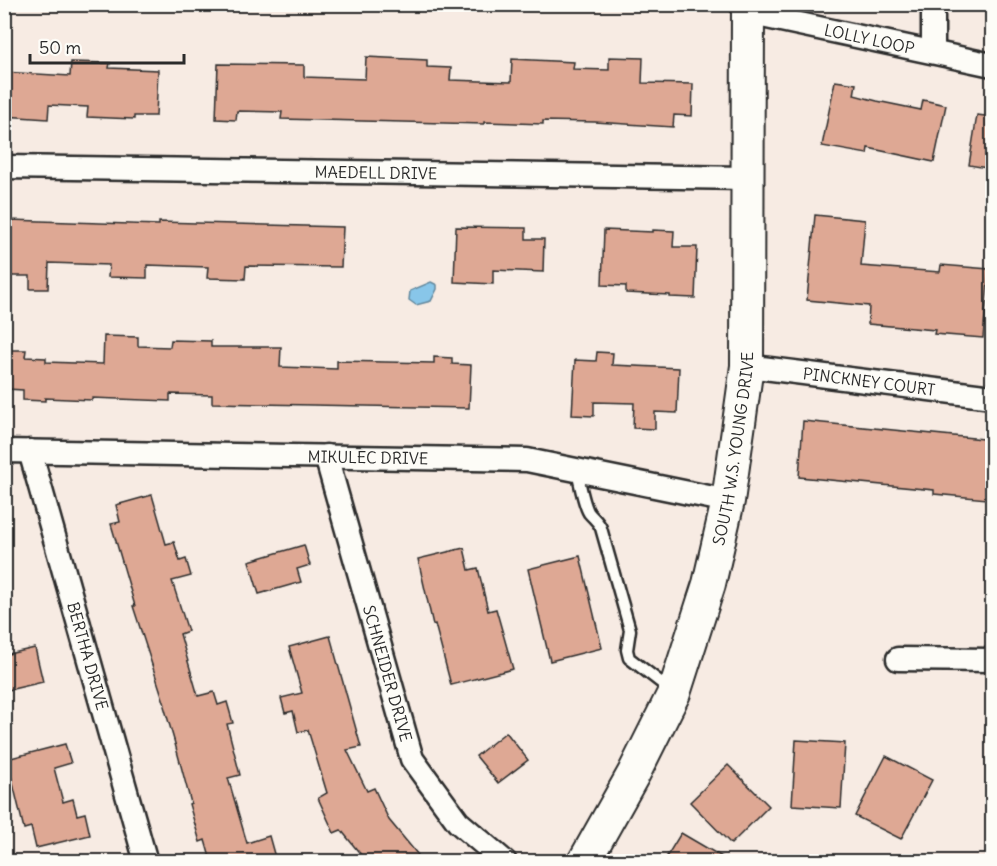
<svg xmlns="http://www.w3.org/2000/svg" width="997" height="866" font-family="Delius,sans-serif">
  <rect width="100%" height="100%" fill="#f7ebe3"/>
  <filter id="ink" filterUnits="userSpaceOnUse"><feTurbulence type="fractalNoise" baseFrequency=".0167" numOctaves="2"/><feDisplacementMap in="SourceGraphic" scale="12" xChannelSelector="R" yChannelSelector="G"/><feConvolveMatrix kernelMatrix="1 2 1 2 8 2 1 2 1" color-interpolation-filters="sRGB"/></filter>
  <g filter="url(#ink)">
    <path fill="#88c6e9" stroke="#63889d" stroke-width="1.5" d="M431,282L437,285V289L431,301L416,305L409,300L410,291Z"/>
    <g fill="#dea894" stroke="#2b2b2b" stroke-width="1.5">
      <path d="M366,57L427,60V67L451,68L450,80L511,82L512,59L574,62L573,69L609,70V57L643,58L642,83L693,84L692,116L674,115L673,127L595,122L543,121V124L484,122V124L281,119L282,112L237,111L236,120L216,119L218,64L304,65V77L365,79Z"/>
      <path d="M71,62L110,63L109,68L158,70L156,116H134V119L87,117L88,107L49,105L48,119L4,116V72L70,76Z"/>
      <path d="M835,81L856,84L854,95L877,101L921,110L923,100L946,105L934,162L868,148L867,154L822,146Z"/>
      <path d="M977,115L993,117V169L969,165Z"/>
      <path d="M815,215L865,220L861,266L940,272L941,265L989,269L983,338L934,334L935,330L868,324L869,306L807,300Z"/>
      <path d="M10,220L159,225V222L343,227L341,267L246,266L245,279L207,278L208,267L147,265V278L108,277L109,265L49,263L48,289H30V276H9Z"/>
      <path d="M456,227L526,228V239H544L543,272L493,270V284L454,282Z"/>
      <path d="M604,230L653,232V230L674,231L673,247H697L695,298L670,297V295L626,293V286L602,285Z"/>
      <path d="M104,336L138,337V346L170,347L171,340L211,341V347H281L280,367L337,369V361L434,363V357L452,358V364L471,365L469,408L212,403V395L170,394V401L92,398V400L45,398V401L23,400V390L7,389L8,350H26L25,357L46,358V362L103,364Z"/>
      <path d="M597,352L613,353L612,365L679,368L677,413L655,412V429L633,428L634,403L594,402V416L572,415L575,360L596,361Z"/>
      <path d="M803,421L993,440L987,499L934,494V490L799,477Z"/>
      <path d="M152,495L166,544L174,542L180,561L186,559L191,576L172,581L188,631L180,634L198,696L214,692L218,705L227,702L233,723L227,724L240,775L228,778L247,843L269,836L276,861H211L205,840L200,842L189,804L191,803L174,740L164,706L165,705L133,606H135L111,524L120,522L116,505Z"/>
      <path d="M304,545L310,565L297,569L301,582L259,594L249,561Z"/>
      <path d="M464,548L469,570L478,568L488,611L496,609L513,669L451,685L435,624L433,625L418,559Z"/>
      <path d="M580,556L602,648L550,661L528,569Z"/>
      <path d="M330,636L361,747L347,750L367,791L374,788L389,820L423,861H366L341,830L334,833L318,798L327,793L308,730L298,732L293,711L285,713L281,698L302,693L289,647Z"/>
      <path d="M35,648L43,682L4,691V655Z"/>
      <path d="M506,732L528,760L498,783L476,756Z"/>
      <path d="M796,740L845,743L841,808L792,805Z"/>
      <path d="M65,744L71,763L54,768L63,802L73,799L77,815L85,813L90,835L36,848L31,827L24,829L7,759Z"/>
      <path d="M886,756L932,780L901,839L855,816Z"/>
      <path d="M728,765L769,806L731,844L690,802Z"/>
      <path d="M681,833L729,861H664Z"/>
    </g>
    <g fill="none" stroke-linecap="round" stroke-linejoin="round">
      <g stroke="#2b2b2b" stroke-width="15">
        <path id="lane" d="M576,469C580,481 583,504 589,513C594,519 598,521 601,528L630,630L627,650L629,658L672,691"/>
      </g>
      <g stroke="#2b2b2b" stroke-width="27">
        <g id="street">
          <path d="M933,4V52"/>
          <path id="s1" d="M748,13L992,65"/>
          <path id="s2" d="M4,167L747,178"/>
          <path id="s3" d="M747,366L992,397"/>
          <path id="s4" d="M4,451L527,460L728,501"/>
          <path id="s5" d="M30,451L146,862"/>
          <path id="s6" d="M326,456L412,759L458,822L505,862"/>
          <path d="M898,659L992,660"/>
        </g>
      </g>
      <g stroke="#2b2b2b" stroke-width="36">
        <g id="secondary">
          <path id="s7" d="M584,862L634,773L674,693L709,584L728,501L747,366L748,4"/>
        </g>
      </g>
      <use href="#lane" stroke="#fdfcf7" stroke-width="10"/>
      <use href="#street" stroke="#fdfcf7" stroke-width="22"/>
      <use href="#secondary" stroke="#fdfcf7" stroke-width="32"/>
    </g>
  </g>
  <g text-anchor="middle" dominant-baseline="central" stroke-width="4.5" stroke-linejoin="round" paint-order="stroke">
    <g font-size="16" fill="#2b2b2b" stroke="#fdfcf7">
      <text stroke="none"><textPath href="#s1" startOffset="124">LOLLY LOOP</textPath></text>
      <text stroke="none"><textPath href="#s2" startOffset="372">MAEDELL DRIVE</textPath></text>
      <text stroke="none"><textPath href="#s3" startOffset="123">PINCKNEY COURT</textPath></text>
      <text stroke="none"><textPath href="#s7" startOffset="444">SOUTH W.S. YOUNG DRIVE</textPath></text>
      <text stroke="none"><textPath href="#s4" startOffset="364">MIKULEC DRIVE</textPath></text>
      <text stroke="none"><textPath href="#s5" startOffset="213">BERTHA DRIVE</textPath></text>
      <text stroke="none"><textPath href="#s6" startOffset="226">SCHNEIDER DRIVE</textPath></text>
    </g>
  </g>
  <rect width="997" height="866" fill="none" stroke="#fdfcf7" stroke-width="24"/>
  <rect x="12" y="12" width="973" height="842" fill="none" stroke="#2b2b2b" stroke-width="2" filter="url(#ink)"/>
  <path d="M30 54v9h154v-9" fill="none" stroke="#2b2b2b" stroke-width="3"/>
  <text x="39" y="54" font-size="18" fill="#2b2b2b" stroke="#fdfcf7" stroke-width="4.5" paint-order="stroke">50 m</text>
</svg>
